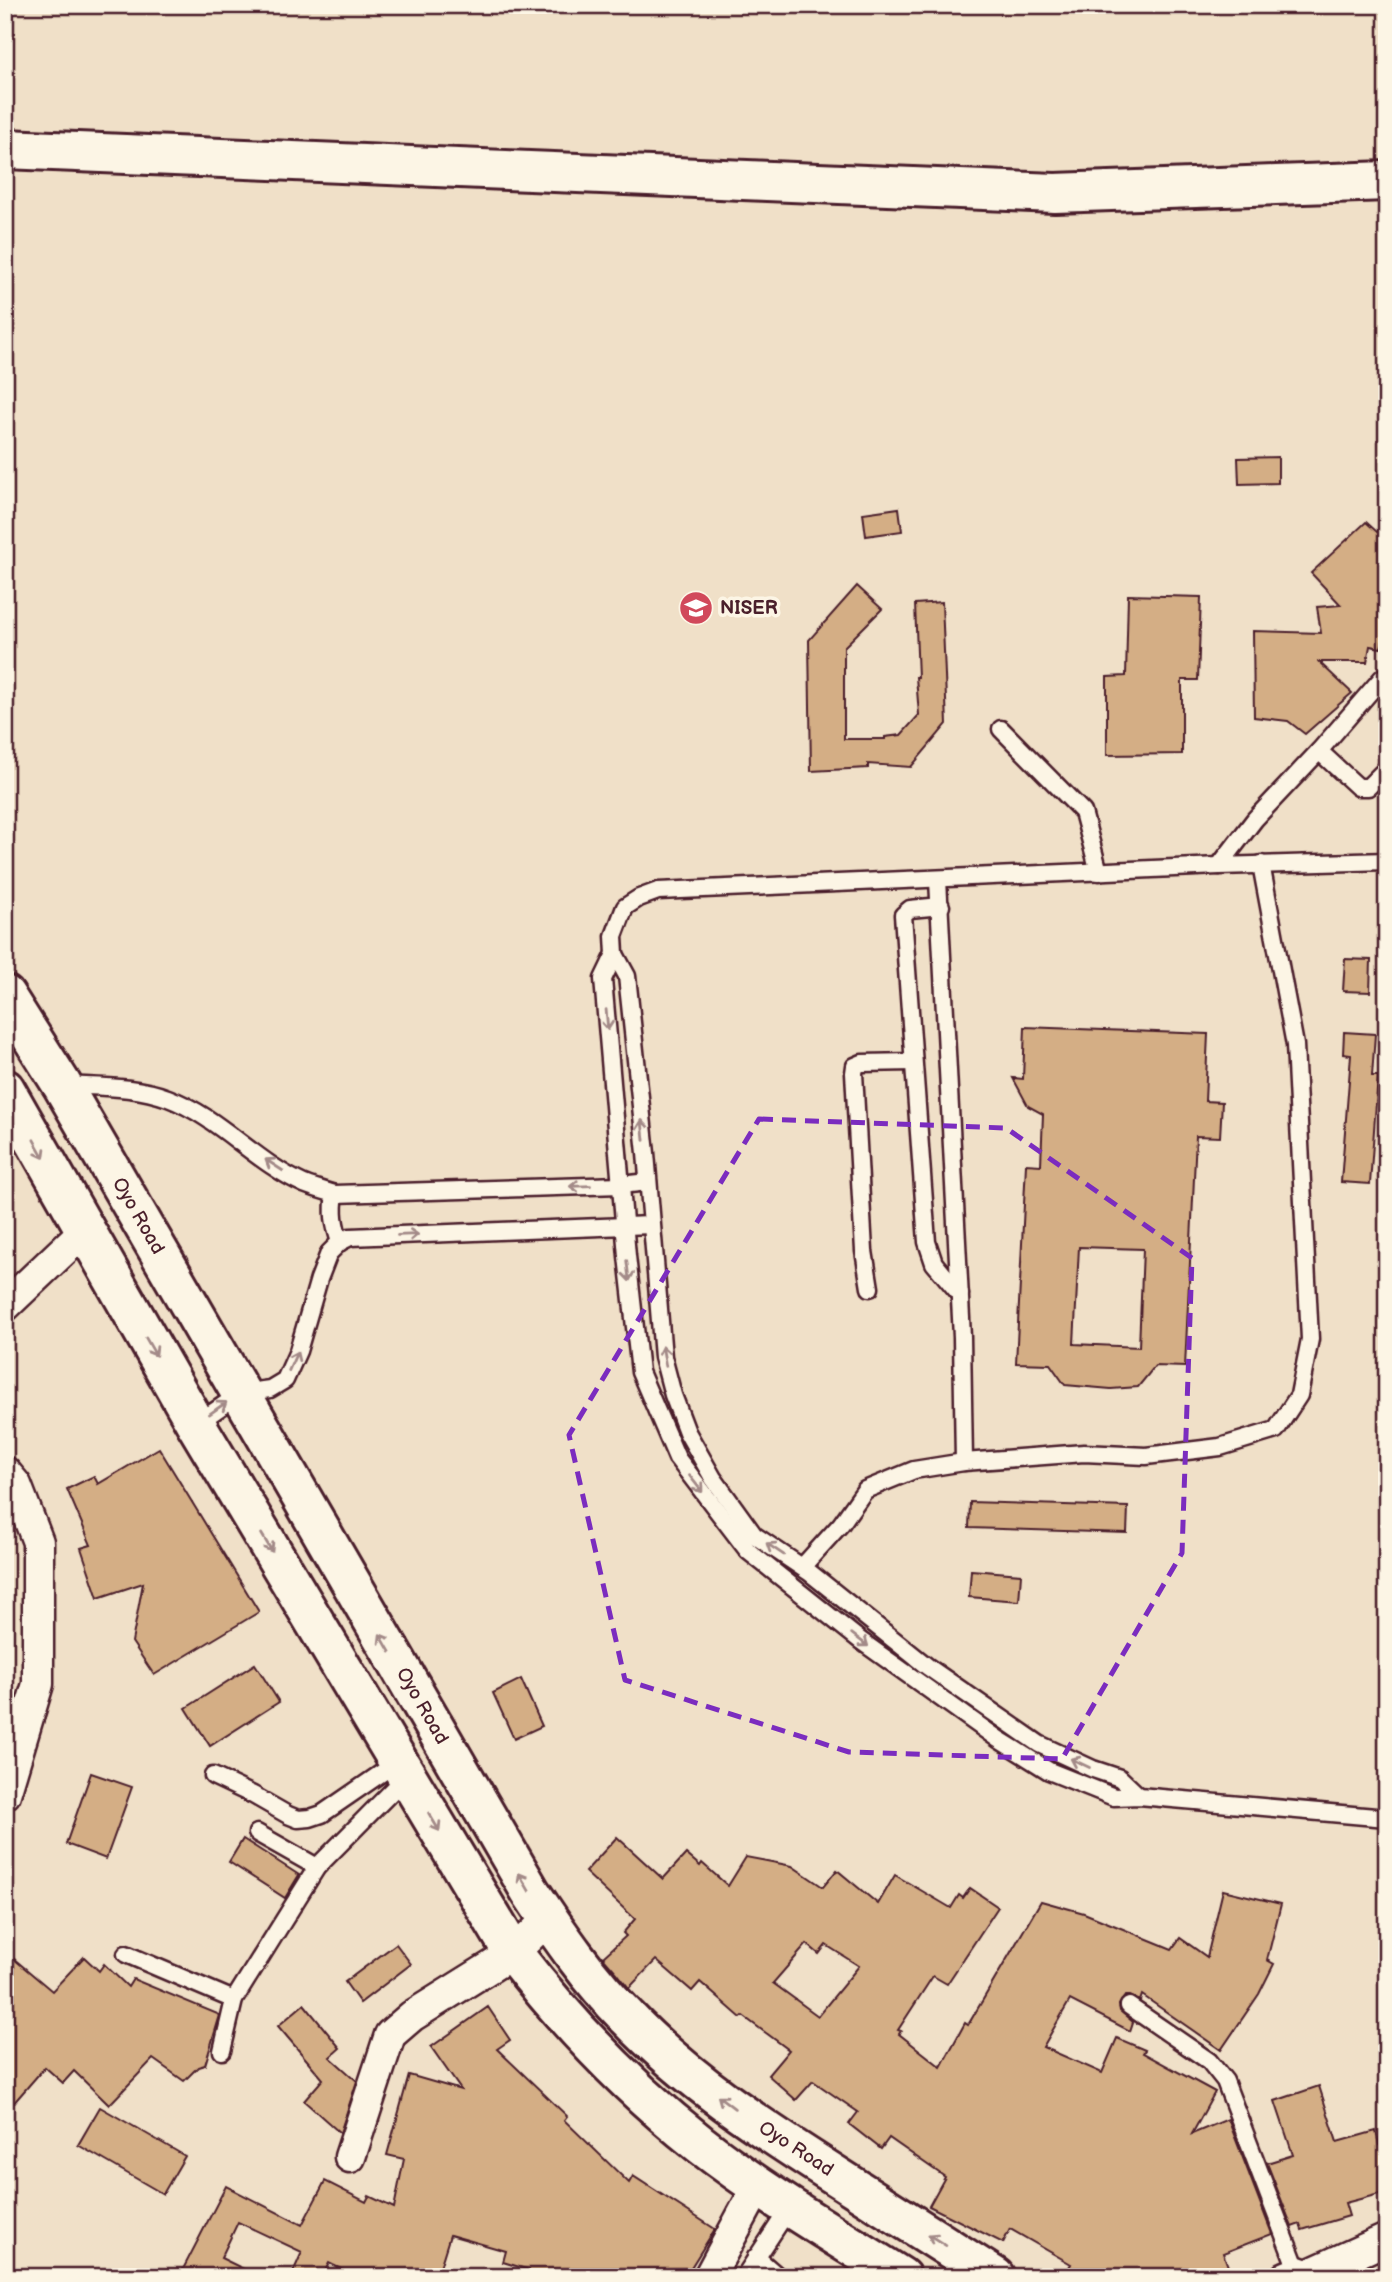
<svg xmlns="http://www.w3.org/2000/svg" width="1392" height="2282" font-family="'Balsamiq Sans',sans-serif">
  <rect width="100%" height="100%" fill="#f0e0c8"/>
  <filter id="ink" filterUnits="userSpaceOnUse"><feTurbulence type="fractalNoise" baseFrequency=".0143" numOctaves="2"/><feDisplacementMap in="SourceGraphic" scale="14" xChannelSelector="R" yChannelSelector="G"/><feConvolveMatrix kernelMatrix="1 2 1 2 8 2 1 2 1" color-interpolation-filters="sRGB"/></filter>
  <g filter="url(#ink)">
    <g fill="#d4ae85" stroke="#4a1f2b" stroke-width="2" fill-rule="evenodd">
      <path d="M1278,457V483L1239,484L1238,458Z"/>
      <path d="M899,508L902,531L866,536L863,513Z"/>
      <path d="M1366,522L1377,532L1387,523V636H1384L1381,648L1370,646L1367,662H1319L1352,693L1305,734L1288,721L1254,717L1253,631L1321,633L1317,607L1341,605L1311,573Z"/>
      <path d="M857,586L882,609L844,647V739H885V737L901,735L919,715L916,677H918L915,604L942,602L947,724L911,767L868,764V768L811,771L809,640Z"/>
      <path d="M1128,595L1201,597L1198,680H1182V754L1107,755V677L1126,676Z"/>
      <path d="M1345,959L1371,960L1370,992L1343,991Z"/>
      <path d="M1025,1027L1208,1034L1205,1101L1222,1102L1220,1137L1196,1136L1185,1367L1155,1366L1138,1387L1111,1389L1065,1385L1050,1364L1016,1363L1026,1164L1041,1165L1043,1114L1028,1106L1013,1078L1023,1079ZM1079,1247L1143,1249L1139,1347L1074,1344Z"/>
      <path d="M1344,1032L1375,1034L1372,1076H1378L1370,1184L1341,1182L1351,1055L1343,1054Z"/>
      <path d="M159,1448L259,1612L154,1675L132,1642L143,1583L98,1598L81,1548L91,1545L67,1489L94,1476L98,1484Z"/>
      <path d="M970,1502L1128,1507L1127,1533L969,1528Z"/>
      <path d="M971,1570L1021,1574L1019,1601L969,1597Z"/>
      <path d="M255,1664L279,1702L210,1746L186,1708Z"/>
      <path d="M521,1679L542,1726L514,1739L493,1693Z"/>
      <path d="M91,1773L132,1787L106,1859L66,1844Z"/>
      <path d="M617,1837L663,1879L686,1854L700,1866L702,1863L728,1886L746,1857L792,1866L823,1887L837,1870L878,1904L895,1875L951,1908L959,1895L963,1898L970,1888L998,1907L947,1984L933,1976L898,2030L901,2031L899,2034L941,2067L965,2023L968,2025L1041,1901L1084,1913L1172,1949L1180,1938L1207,1957L1223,1890L1281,1904L1267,1960L1274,1964L1259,1994L1221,2050L1142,1995L1140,2001L1130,1996H1125L1119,2005L1120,2011L1133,2022L1130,2031L1070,2000L1043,2047L1102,2073L1117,2038L1145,2050L1143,2053L1215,2092L1192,2134L1228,2119L1272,2234L1223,2253L1232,2277H1063L1071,2264L1010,2229L1003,2243L929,2206L945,2177L889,2138L881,2149L849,2124L858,2112L813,2081L796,2100L768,2075L789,2050L743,2016L741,2018L700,1982L692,1991L656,1960L629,1988L617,1973L603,1957L626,1936L623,1933L635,1919L585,1872ZM807,1944L819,1954L826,1945L859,1966L818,2016L773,1983Z"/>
      <path d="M243,1839L299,1875L285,1898L229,1862Z"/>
      <path d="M396,1944L411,1964L360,2003L345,1982Z"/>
      <path d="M84,1957L99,1971L104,1964L128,1987L133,1979L220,2015L205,2065L198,2067L184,2081L153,2059L109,2105L74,2071L63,2083L45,2067L5,2113V1969L14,1959L52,1991Z"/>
      <path d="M304,2004L340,2048L330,2057L357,2081L340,2133L304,2101L323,2079L278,2026Z"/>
      <path d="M488,2007L510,2040L497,2049L567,2116L564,2120L629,2183L633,2176L715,2229L685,2277H526L529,2270L503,2262L506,2251L450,2235L437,2277H357L329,2263L322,2277H291L302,2252L238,2222L221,2258L260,2277H193L182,2271L226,2186L302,2225L325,2181L366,2202L369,2196L394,2208L404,2159L387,2155L409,2075L461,2090L431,2047Z"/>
      <path d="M1319,2086L1337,2142L1376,2131L1379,2145L1382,2144L1387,2161V2192L1345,2203L1349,2216L1302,2230L1300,2224L1292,2227L1267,2163L1293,2155L1275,2101Z"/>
      <path d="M100,2107L185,2156L163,2194L78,2145Z"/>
    </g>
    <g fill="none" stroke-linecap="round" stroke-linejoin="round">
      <g stroke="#4a1f2b" stroke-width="21">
        <g id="service">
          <path d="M1001,729L1083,812L1099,872"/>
          <path d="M1319,751L1358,787H1368L1387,768"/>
          <path d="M1219,866L1255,819L1319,751L1382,678L1387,676"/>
          <path d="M938,880L962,1337L964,1462"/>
          <path d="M941,906L910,909L903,915L927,1242L934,1263L960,1294"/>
          <path d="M615,954L603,979L627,1256L640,1372L677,1458L748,1551L861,1641L998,1739L1049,1771L1114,1797L1139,1796L1387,1818"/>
          <path d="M66,1085C100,1087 136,1086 168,1098C219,1117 255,1162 304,1184C314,1188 325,1191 335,1194L621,1185L648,1182"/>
          <path d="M335,1194C332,1212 334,1224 340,1242"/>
          <path d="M870,1288L864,1251L854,1073L855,1066L862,1063L913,1062"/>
          <path d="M196,1424L241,1393L270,1389L285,1380L298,1351L319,1279L329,1253L340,1242L350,1237L651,1225"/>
          <path d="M802,1567L841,1524L865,1490L914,1470L964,1462L1084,1453L1146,1456L1220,1447L1276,1430L1299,1395L1310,1339L1295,1045L1261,864"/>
          <path d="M213,1776L253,1795L288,1815L298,1819L310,1818L322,1814L399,1761"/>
          <path d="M1139,1796L1120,1778L1093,1769L1039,1744L928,1667L809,1572L754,1535L713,1478L687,1432L673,1395L663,1357L646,1153L627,976L615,954L614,936L625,907L639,898L658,891L1219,866L1387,861"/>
          <path d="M257,1833L317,1867"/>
          <path d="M126,1954L234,2000"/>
          <path d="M1129,2006L1209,2061L1225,2081L1298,2272"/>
          <path d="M222,2051L234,2000L317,1867L407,1776"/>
          <path d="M756,2257L779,2277"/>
          <path d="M744,2277L790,2207"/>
        </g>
      </g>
      <g stroke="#4a1f2b" stroke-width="35">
        <g id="minor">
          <path d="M5,1306L84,1231"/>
          <path d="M5,1472L16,1485L38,1542V1684L5,1794"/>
          <path d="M350,2157L390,2035L412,2016L513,1953L548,1919"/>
          <path d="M709,2277L758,2186"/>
          <path d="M1286,2277L1298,2272L1303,2277L1387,2239"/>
        </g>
      </g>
      <g stroke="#4a1f2b" stroke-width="44">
        <path id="tertiary" d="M5,149L1055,193L1387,181"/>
      </g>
      <g stroke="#4a1f2b" stroke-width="44">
        <g id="trunk">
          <path d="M5,995L62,1085L530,1891C559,1935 589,1979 627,2017C688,2081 764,2130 838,2177C890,2210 942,2243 995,2277"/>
          <path d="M5,1089L196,1424L513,1953C567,2023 630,2089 700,2144C763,2193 833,2234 901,2277"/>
        </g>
      </g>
      <use href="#service" stroke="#fcf5e5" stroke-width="16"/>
      <use href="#minor" stroke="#fcf5e5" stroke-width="30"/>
      <use href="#tertiary" stroke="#fcf5e5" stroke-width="38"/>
      <use href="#trunk" stroke="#fcf5e5" stroke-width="38"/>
    </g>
    <defs><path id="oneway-shaft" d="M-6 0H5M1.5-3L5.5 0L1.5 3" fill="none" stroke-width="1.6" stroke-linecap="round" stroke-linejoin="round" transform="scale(1.75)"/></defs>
    <g stroke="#a38a88">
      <use href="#oneway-shaft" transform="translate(607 1020) rotate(85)"/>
      <use href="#oneway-shaft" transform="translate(643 1130) rotate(-96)"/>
      <use href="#oneway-shaft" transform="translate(39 1149) rotate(61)"/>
      <use href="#oneway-shaft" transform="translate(274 1165) rotate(-147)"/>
      <use href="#oneway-shaft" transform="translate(580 1186) rotate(178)"/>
      <use href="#oneway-shaft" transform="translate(408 1235) rotate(-2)"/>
      <use href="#oneway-shaft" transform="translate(628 1271) rotate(83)"/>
      <use href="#oneway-shaft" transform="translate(151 1347) rotate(60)"/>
      <use href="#oneway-shaft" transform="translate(664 1356) rotate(-100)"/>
      <use href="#oneway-shaft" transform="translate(293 1361) rotate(-66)"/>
      <use href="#oneway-shaft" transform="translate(218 1408) rotate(-35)"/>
      <use href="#oneway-shaft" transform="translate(696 1484) rotate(52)"/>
      <use href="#oneway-shaft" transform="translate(267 1543) rotate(59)"/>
      <use href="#oneway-shaft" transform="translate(775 1549) rotate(-146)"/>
      <use href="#oneway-shaft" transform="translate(860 1640) rotate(37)"/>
      <use href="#oneway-shaft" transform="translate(385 1643) rotate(-120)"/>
      <use href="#oneway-shaft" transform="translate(1080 1763) rotate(-155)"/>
      <use href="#oneway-shaft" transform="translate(434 1822) rotate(59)"/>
      <use href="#oneway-shaft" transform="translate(524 1882) rotate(-120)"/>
      <use href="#oneway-shaft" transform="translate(726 2102) rotate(-143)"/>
      <use href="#oneway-shaft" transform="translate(937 2240) rotate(-148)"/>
    </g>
  </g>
  <path fill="none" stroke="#7b2cbf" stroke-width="5" stroke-dasharray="14 9" stroke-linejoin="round" d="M759,1119L1006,1128L1192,1258L1182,1553L1062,1759L849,1752L625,1680L569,1435Z"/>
  <defs>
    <g id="school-disc" transform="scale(1.75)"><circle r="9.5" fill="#d1495b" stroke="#fcf5e5"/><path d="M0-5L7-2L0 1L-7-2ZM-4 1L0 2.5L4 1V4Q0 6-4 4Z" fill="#fff"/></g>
  </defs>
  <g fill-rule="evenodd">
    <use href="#school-disc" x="696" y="608"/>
  </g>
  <g text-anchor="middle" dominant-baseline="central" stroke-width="7" stroke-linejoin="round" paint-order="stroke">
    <g font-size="19" font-weight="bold" fill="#4a1f2b" stroke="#fcf5e5" text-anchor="start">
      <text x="720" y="608">NISER</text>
    </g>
    <g font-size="19" fill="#4a1f2b" stroke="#fcf5e5">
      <text transform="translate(138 1216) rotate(60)">Oyo Road</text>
      <text transform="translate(422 1706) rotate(60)">Oyo Road</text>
      <text transform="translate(796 2149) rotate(33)">Oyo Road</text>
    </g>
  </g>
  <rect width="1392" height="2282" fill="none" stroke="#fcf5e5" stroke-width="28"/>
  <rect x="14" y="14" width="1364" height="2254" fill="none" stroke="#4a1f2b" stroke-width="2.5" filter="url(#ink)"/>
</svg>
